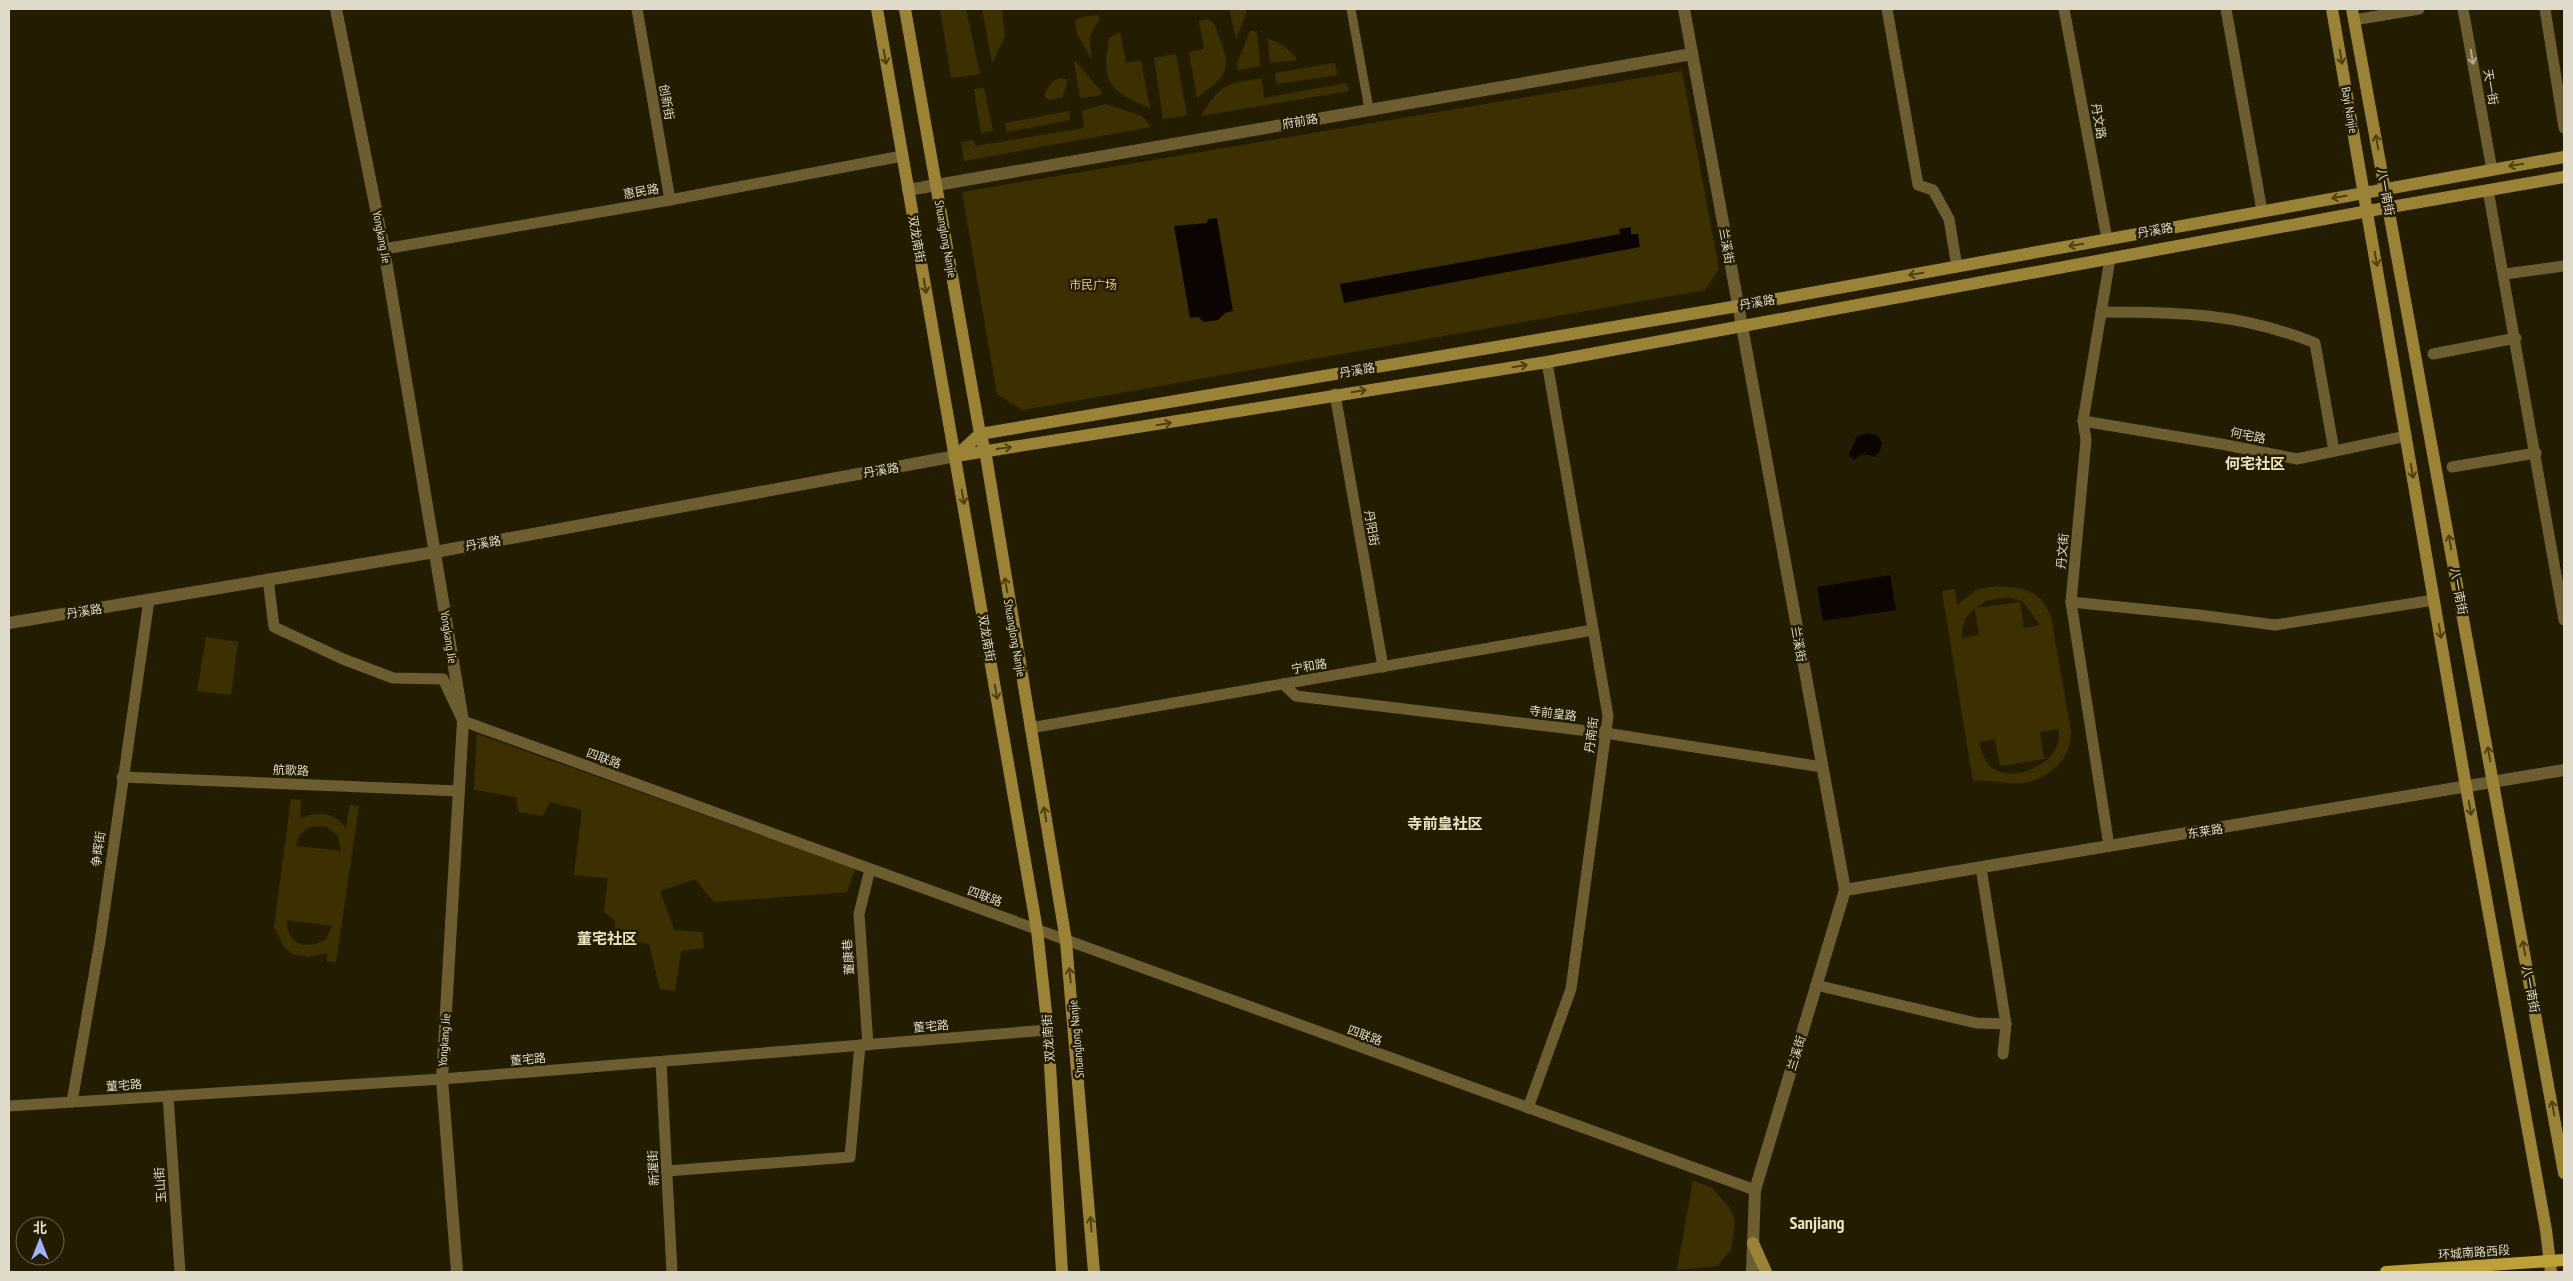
<svg xmlns="http://www.w3.org/2000/svg" width="2573" height="1281" font-family="'PT Sans Narrow','Noto Sans SC',sans-serif">
  <rect width="100%" height="100%" fill="#241c01"/>
  <g fill="#3d3000" fill-rule="evenodd">
    <path d="M940,9H966L980,74L951,78Z"/>
    <path d="M982,9H1002L1005,37L992,63Z"/>
    <path d="M1229,9H1246V14L1236,39Z"/>
    <path d="M1099,15V21C1088,33 1089,44 1092,60L1077,34L1075,21L1085,16Z"/>
    <path d="M1207,19C1217,23 1215,28 1219,37C1234,72 1224,77 1197,98L1189,52L1204,49L1199,21Z"/>
    <path d="M1250,31H1257L1260,66L1238,70L1237,64Z"/>
    <path d="M1120,32L1126,63L1141,60L1150,108C1109,91 1101,83 1109,38Z"/>
    <path d="M1268,39C1281,42 1289,49 1297,60L1270,63Z"/>
    <path d="M1176,54L1187,115L1163,119L1154,58Z"/>
    <path d="M1074,62H1076L1101,91V95L1080,98Z"/>
    <path d="M1335,63L1337,75L1277,84L1275,73Z"/>
    <path d="M1682,71L1719,269L1705,290L1023,410L997,394L962,192Z"/>
    <path d="M1060,78L1066,79L1067,83L1063,97L1049,100L1045,97V92L1053,81Z"/>
    <path d="M1262,79L1264,98L1346,83L1349,91L1201,116C1220,85 1227,82 1262,79Z"/>
    <path d="M984,88L993,131L981,133L974,89Z"/>
    <path d="M1105,104L1142,116L1151,127L964,161L961,142L973,140L976,146L1084,128L1082,111Z"/>
    <path d="M1069,111L1070,120L1007,132L1005,123Z"/>
    <path d="M1996,586C2024,588 2040,589 2051,617L2071,732C2072,758 2049,779 2023,783C2007,785 1990,779 1973,781L1942,591L1955,589L1957,605L1976,590ZM2007,597L2022,601L2040,625L2024,628L2020,602L1976,608L1986,601ZM1975,609L1979,635L1962,638C1961,627 1965,615 1975,609ZM2058,729C2067,763 2007,789 1987,763C1983,757 1981,749 1979,742L1995,739L2000,766L2044,759L2040,732Z"/>
    <path d="M206,637L238,642L231,695L197,691Z"/>
    <path d="M477,734L855,869L847,892L714,902L695,879L660,891L674,930L702,932L704,948L681,951L675,991L660,989L649,944L615,938V920L604,912L608,878L574,875L582,810L550,802L543,816L519,812L516,797L474,790Z"/>
    <path d="M291,799L301,800L300,818C318,812 334,811 346,828L350,805L359,806L336,962L327,961V953L309,957L292,954L284,947L274,927ZM318,826L327,827L338,836L341,851L296,846C298,833 305,827 318,826ZM287,920L332,926L326,939C307,951 286,945 287,920Z"/>
    <path d="M1693,1180L1712,1188L1728,1206L1735,1219L1731,1250L1717,1266L1677,1270Z"/>
  </g>
  <g fill="#0c0400">
    <path d="M1217,218L1233,311L1225,313L1218,320L1204,322L1198,317L1190,318L1174,226L1207,223L1208,219Z"/>
    <path d="M1631,227V234H1638L1640,247L1344,303L1340,284L1620,234L1619,229Z"/>
    <path d="M1868,433L1878,436L1882,443L1880,451L1874,457C1865,453 1861,454 1854,460L1849,455L1857,436Z"/>
    <path d="M1890,575L1896,610L1823,621L1817,587Z"/>
  </g>
  <g fill="none" stroke-linecap="round" stroke-linejoin="round">
    <path stroke="#6c5e31" stroke-width="9" d="M1351,9L1369,109"/>
    <g stroke="#6c5e31" stroke-width="11">
      <path d="M637,9L670,200"/>
      <path d="M1887,9L1918,185L1933,190L1949,219L1957,267"/>
      <path d="M2064,9L2107,239"/>
      <path d="M2226,9L2262,211"/>
      <path d="M2463,9L2492,170"/>
      <path d="M2545,9L2564,128"/>
      <path d="M2354,20L2419,9"/>
      <path d="M2488,190L2564,620"/>
      <path d="M384,249L670,200L902,156"/>
      <path d="M2505,274L2564,266"/>
      <path d="M2101,312C2179,312 2241,313 2315,343L2334,451"/>
      <path d="M2433,354L2516,338"/>
      <path d="M1335,394L1383,667"/>
      <path d="M2083,421L2221,444L2297,459L2406,436"/>
      <path d="M2452,467L2536,453"/>
      <path d="M268,579L274,627L343,659L393,678L443,679L463,721L1755,1190"/>
      <path d="M2071,602L2199,615L2275,625L2434,600"/>
      <path d="M1283,684L1296,696L1605,733L1822,767"/>
      <path d="M1030,728L1593,630"/>
      <path d="M122,777L459,791"/>
      <path d="M2109,846L2071,602L2086,440L2083,421L2110,259"/>
      <path d="M1981,868L2006,1024L2003,1054"/>
      <path d="M1816,985L1976,1023L2006,1024"/>
      <path d="M868,1045L859,914L870,869"/>
      <path d="M661,1062L672,1272"/>
      <path d="M168,1096L180,1272"/>
      <path d="M72,1102L100,941L149,600"/>
      <path d="M9,1106L442,1079L1048,1030"/>
      <path d="M1528,1108L1571,989L1608,716L1547,362"/>
      <path d="M667,1171L850,1157L860,1045"/>
    </g>
    <g stroke="#6c5e31" stroke-width="12">
      <path d="M336,9L384,249L463,721L442,1079L457,1272"/>
      <path d="M1684,9L1845,890L1755,1190L1752,1272"/>
      <path d="M908,190L1692,54"/>
      <path d="M9,623L435,552L956,456"/>
      <path d="M1845,890L2564,770"/>
    </g>
    <g stroke="#9a8336" stroke-width="12">
      <path d="M877,9L1037,930L1048,1030L1062,1272"/>
      <path d="M905,9L980,434L985,450L1066,941L1094,1272"/>
      <path d="M2332,9L2466,787L2546,1230L2551,1272"/>
      <path d="M2352,9L2564,1173"/>
      <path d="M956,456L980,434L1738,306L2564,157"/>
      <path d="M956,456L1547,362L2368,211L2564,177"/>
      <path d="M1753,1243L1766,1272"/>
    </g>
    <path stroke="#bda037" stroke-width="12" d="M2386,1272L2564,1260"/>
  </g>
  <defs><path id="oneway-shaft" d="M-6 0H5M1.5-3L5.5 0L1.5 3" fill="none" stroke-width="1.6" stroke-linecap="round" stroke-linejoin="round" transform="scale(1.25)"/></defs>
  <g stroke="#4d4014">
    <use href="#oneway-shaft" transform="translate(885 57) rotate(80)"/>
    <use href="#oneway-shaft" transform="translate(2341 57) rotate(80)"/>
    <use href="#oneway-shaft" transform="translate(2377 142) rotate(-100)"/>
    <use href="#oneway-shaft" transform="translate(2516 165) rotate(170)"/>
    <use href="#oneway-shaft" transform="translate(2339 197) rotate(170)"/>
    <use href="#oneway-shaft" transform="translate(2076 245) rotate(170)"/>
    <use href="#oneway-shaft" transform="translate(2376 259) rotate(80)"/>
    <use href="#oneway-shaft" transform="translate(1916 274) rotate(170)"/>
    <use href="#oneway-shaft" transform="translate(925 286) rotate(80)"/>
    <use href="#oneway-shaft" transform="translate(1520 366) rotate(-9)"/>
    <use href="#oneway-shaft" transform="translate(1359 391) rotate(-9)"/>
    <use href="#oneway-shaft" transform="translate(1164 424) rotate(-9)"/>
    <use href="#oneway-shaft" transform="translate(1004 448) rotate(-8)"/>
    <use href="#oneway-shaft" transform="translate(2412 471) rotate(80)"/>
    <use href="#oneway-shaft" transform="translate(963 497) rotate(80)"/>
    <use href="#oneway-shaft" transform="translate(2450 542) rotate(-100)"/>
    <use href="#oneway-shaft" transform="translate(1006 585) rotate(-100)"/>
    <use href="#oneway-shaft" transform="translate(2440 631) rotate(80)"/>
    <use href="#oneway-shaft" transform="translate(996 692) rotate(80)"/>
    <use href="#oneway-shaft" transform="translate(2489 754) rotate(-100)"/>
    <use href="#oneway-shaft" transform="translate(2470 808) rotate(80)"/>
    <use href="#oneway-shaft" transform="translate(1045 814) rotate(-100)"/>
    <use href="#oneway-shaft" transform="translate(2524 948) rotate(-100)"/>
    <use href="#oneway-shaft" transform="translate(1070 975) rotate(-96)"/>
    <use href="#oneway-shaft" transform="translate(2553 1108) rotate(-100)"/>
    <use href="#oneway-shaft" transform="translate(1091 1224) rotate(-94)"/>
  </g>
  <use stroke="#b1a88d" href="#oneway-shaft" transform="translate(2472 57) rotate(80)"/>
  <g text-anchor="middle" dominant-baseline="central" stroke-width="5" stroke-linejoin="round" paint-order="stroke">
    <g font-size="12" fill="#dfdaca" stroke="#241c01">
      <text transform="translate(2491 87) rotate(80)">天一街</text>
      <text transform="translate(667 102) rotate(80)">创新街</text>
      <text transform="translate(2350 110) rotate(80)">Bayi Nanjie</text>
      <text transform="translate(1300 121) rotate(-10)">府前路</text>
      <text transform="translate(2099 121) rotate(80)">丹文路</text>
      <text transform="translate(641 191) rotate(-10)">惠民路</text>
      <text transform="translate(2386 192) rotate(80)">八一南街</text>
      <text transform="translate(2155 230) rotate(-10)">丹溪路</text>
      <text transform="translate(382 237) rotate(79)">Yongkang Jie</text>
      <text transform="translate(917 239) rotate(80)">双龙南街</text>
      <text transform="translate(946 239) rotate(80)">Shuanglong Nanjie</text>
      <text transform="translate(1727 246) rotate(80)">兰溪街</text>
      <text transform="translate(1757 302) rotate(-10)">丹溪路</text>
      <text transform="translate(1357 370) rotate(-10)">丹溪路</text>
      <text transform="translate(2248 435) rotate(12)">何宅路</text>
      <text transform="translate(881 470) rotate(-10)">丹溪路</text>
      <text transform="translate(1372 528) rotate(80)">丹阳街</text>
      <text transform="translate(483 543) rotate(-10)">丹溪路</text>
      <text transform="translate(2062 551) rotate(-85)">丹文街</text>
      <text transform="translate(2459 591) rotate(80)">八一南街</text>
      <text transform="translate(84 611) rotate(-9)">丹溪路</text>
      <text transform="translate(449 637) rotate(81)">Yongkang Jie</text>
      <text transform="translate(987 638) rotate(80)">双龙南街</text>
      <text transform="translate(1015 638) rotate(80)">Shuanglong Nanjie</text>
      <text transform="translate(1799 644) rotate(80)">兰溪街</text>
      <text transform="translate(1309 666) rotate(-10)">宁和路</text>
      <text transform="translate(1553 713) rotate(7)">寺前皇路</text>
      <text transform="translate(1591 735) rotate(-83)">丹南街</text>
      <text transform="translate(604 758) rotate(20)">四联路</text>
      <text transform="translate(291 770) rotate(2)">航歌路</text>
      <text transform="translate(2205 831) rotate(-9)">东莱路</text>
      <text transform="translate(98 849) rotate(-82)">争辉街</text>
      <text transform="translate(985 896) rotate(20)">四联路</text>
      <text transform="translate(848 957) rotate(-94)">董康巷</text>
      <text transform="translate(2531 989) rotate(80)">八一南街</text>
      <text transform="translate(931 1026) rotate(-5)">董宅路</text>
      <text transform="translate(1365 1035) rotate(20)">四联路</text>
      <text transform="translate(1048 1038) rotate(-94)">双龙南街</text>
      <text transform="translate(1076 1039) rotate(-95)">Shuanglong Nanjie</text>
      <text transform="translate(444 1040) rotate(-86)">Yongkang Jie</text>
      <text transform="translate(1796 1053) rotate(-73)">兰溪街</text>
      <text transform="translate(528 1059) rotate(-5)">董宅路</text>
      <text transform="translate(124 1085) rotate(-4)">董宅路</text>
      <text transform="translate(653 1168) rotate(-93)">新渥街</text>
      <text transform="translate(160 1185) rotate(-94)">玉山街</text>
      <text transform="translate(2474 1252) rotate(-4)">环城南路西段</text>
    </g>
    <g font-size="12" fill="#ebcf71" stroke="#241c01">
      <text x="1093" y="284">市民广场</text>
    </g>
    <g font-size="15" font-weight="bold" fill="#ede3c2" stroke="#241c01">
      <text x="2255" y="463">何宅社区</text>
      <text x="1445" y="823">寺前皇社区</text>
      <text x="607" y="938">董宅社区</text>
    </g>
    <g font-size="18" font-weight="bold" fill="#ede3c2" stroke="#241c01">
      <text x="1817" y="1222">Sanjiang</text>
    </g>
  </g>
  <rect width="2573" height="1281" fill="none" stroke="#dfdaca" stroke-width="20"/>
  <g transform="translate(40 1241)"><circle r="24" fill="#241c01" stroke="#6f6851"/>
  <path d="M0-4L9 19L0 12L-9 19Z" fill="#a1b3fd"/>
  <text y="-8" font-size="14" font-weight="bold" text-anchor="middle" fill="#dfdaca">北</text>
  </g>
</svg>
